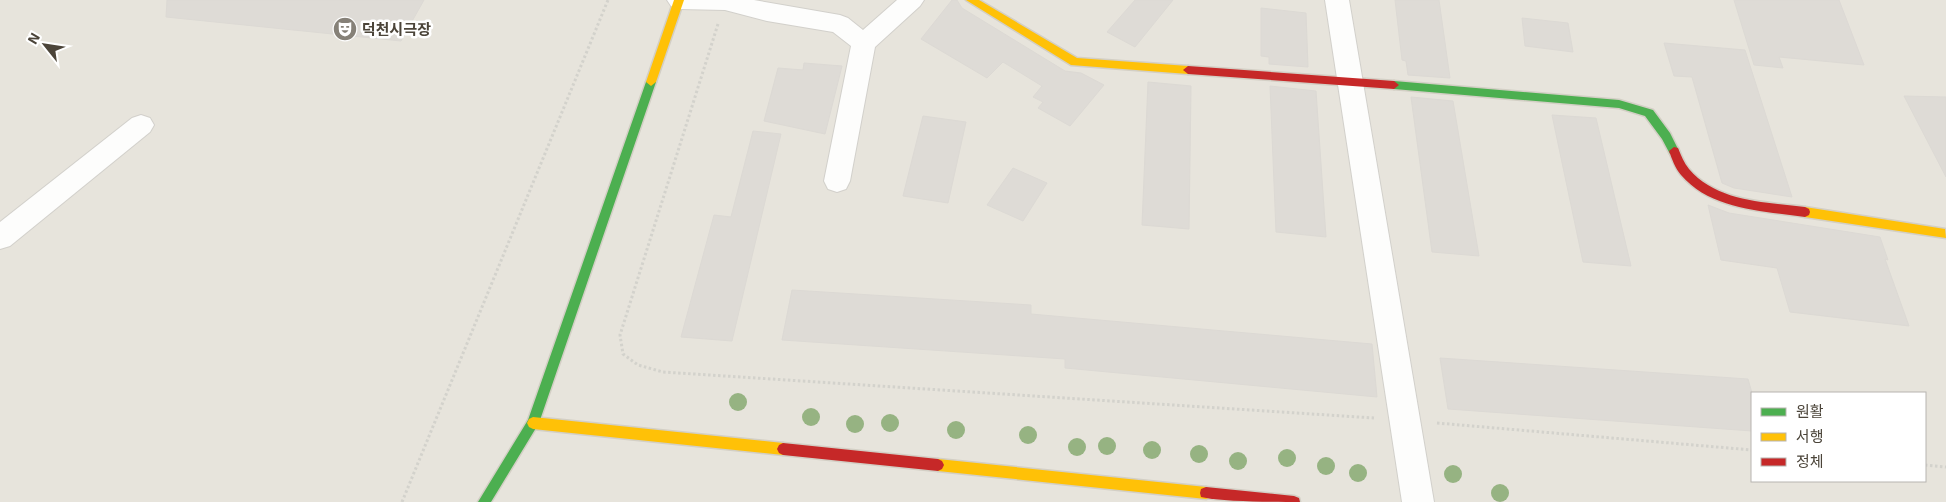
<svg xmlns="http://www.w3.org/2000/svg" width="1946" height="502" font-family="'Exo 2','Noto Sans KR',sans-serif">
  <rect width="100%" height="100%" fill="#f4f2ee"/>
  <path fill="#e7e4dc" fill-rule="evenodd" d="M0,0H1946V502H0ZM1752,393H1925V481H1752Z"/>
  <g fill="#dedbd6" stroke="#dcd9d4">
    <path d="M167,0H424L401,41L166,17Z"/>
    <path d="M952,0H957L962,8L1065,71L1081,73L1104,85L1070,126L1038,108L1043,102L1033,97L1042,86L1003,62L987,78L921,39Z"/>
    <path d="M1135,0H1173L1135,47L1107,32Z"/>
    <path d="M1395,0H1439L1450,78L1408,75L1406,61L1402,60Z"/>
    <path d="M1734,0H1839L1864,65L1779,57L1783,68L1754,65Z"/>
    <path d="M1261,8L1306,13L1308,67L1269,64V57L1261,56Z"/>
    <path d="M1522,18L1568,23L1573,52L1525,46Z"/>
    <path d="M1664,43L1745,50L1792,197L1734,188L1722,183L1692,77L1674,76Z"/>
    <path d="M804,63L842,66L825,134L764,121L778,68L803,70Z"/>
    <path d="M1148,82L1191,86L1189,229L1142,225Z"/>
    <path d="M1270,86L1316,91L1326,237L1276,232Z"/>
    <path d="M1904,96L1946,97V177Z"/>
    <path d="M1411,97L1453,101L1479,256L1432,252Z"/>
    <path d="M1552,115L1596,118L1631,266L1583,262Z"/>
    <path d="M923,116L966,122L948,203L903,196Z"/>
    <path d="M753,131L781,134L732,341L681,337L714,215L731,217Z"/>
    <path d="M1013,168L1047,183L1023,221L987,205Z"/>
    <path d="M1708,205L1729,213L1880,237L1888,260L1885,259L1909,326L1790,312L1777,268L1721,260Z"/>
    <path d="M792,290L1031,305V314L1372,344L1377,397L1065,368V359L782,340Z"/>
    <path d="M1440,358L1748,379L1752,393V431L1448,409Z"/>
  </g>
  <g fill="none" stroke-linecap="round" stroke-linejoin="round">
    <g stroke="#d2d0cb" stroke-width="2">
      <g id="street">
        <path d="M667,0H754L840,15L848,18L863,30L897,0H924L920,6L875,47L850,181L846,189L837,192L828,189L824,181L851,46L833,32L767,21L725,10L679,9L671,6Z"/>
        <path d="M1325,0H1349L1434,502H1402Z"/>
        <path d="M141,115L150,118L154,125L150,132L10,246L0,249V222L132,118Z"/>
      </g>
    </g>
    <g stroke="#d3cfc5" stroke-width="3">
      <g id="fast">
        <path d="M651,78L656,82L539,423L491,502H478L528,420L646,82Z"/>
        <path d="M1394,81L1619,100L1653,110L1670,133L1679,151L1678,154H1670L1662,139L1645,116L1619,108L1394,89L1389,85Z"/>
      </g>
    </g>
    <g stroke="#d3cfc5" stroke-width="3">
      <g id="slow">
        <path d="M674,0H684L656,82L651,86L646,82Z"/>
        <path d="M966,0H979L1077,58L1188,66L1193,70L1188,74L1071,65Z"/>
        <path d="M1805,207L1945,229L1946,238L1805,217L1801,215L1800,212L1801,209Z"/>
        <path d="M533,417L783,443L787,445L789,449L787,453L783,455L533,429L529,427L527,423L529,419Z"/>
        <path d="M938,459L1206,487L1211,489L1212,493L1211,497L1206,499L938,471L934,469L932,465L934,461Z"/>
      </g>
    </g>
    <g stroke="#d3cfc5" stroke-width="3">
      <g id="jam">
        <path d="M1188,66L1394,81L1399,85L1394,89L1188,74L1183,70Z"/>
        <path d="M1674,147L1678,148C1681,155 1684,163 1689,169C1717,202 1765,202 1805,207L1809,209L1810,212L1809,215L1805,217C1763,211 1711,210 1681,175C1675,168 1672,159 1669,151Z"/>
        <path d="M783,443L938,459L942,461L944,465L942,469L938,471L783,455L779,453L777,449L779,445Z"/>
        <path d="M1206,487L1294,496L1299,498L1300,502C1274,502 1225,502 1201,497L1200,493L1201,489Z"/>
      </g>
    </g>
    <g stroke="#d3d2cc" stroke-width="3" stroke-dasharray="2.5 2.5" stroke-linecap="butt">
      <path d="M718,24L620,335L623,354L638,365L663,372L1374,418"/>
      <path d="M1437,423L1752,450"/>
      <path d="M1925,465L1946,467"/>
      <path d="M402,502L608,0"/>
    </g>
    <use href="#street" fill="#fdfdfc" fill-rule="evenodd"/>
    <use href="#fast" fill="#4caf50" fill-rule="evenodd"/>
    <use href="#slow" fill="#ffc107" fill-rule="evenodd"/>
    <use href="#jam" fill="#c62828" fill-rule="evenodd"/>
  </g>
  <g fill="#96b382">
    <circle cx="738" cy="402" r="9"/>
    <circle cx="811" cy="417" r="9"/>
    <circle cx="890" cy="423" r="9"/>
    <circle cx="855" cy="424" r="9"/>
    <circle cx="956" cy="430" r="9"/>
    <circle cx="1028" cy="435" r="9"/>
    <circle cx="1107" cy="446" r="9"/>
    <circle cx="1077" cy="447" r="9"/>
    <circle cx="1152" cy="450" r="9"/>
    <circle cx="1199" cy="454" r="9"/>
    <circle cx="1287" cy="458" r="9"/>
    <circle cx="1238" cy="461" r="9"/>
    <circle cx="1326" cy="466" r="9"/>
    <circle cx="1358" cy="473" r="9"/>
    <circle cx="1453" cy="474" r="9"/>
    <circle cx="1500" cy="493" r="9"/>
  </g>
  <defs>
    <g id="theatre-disc" transform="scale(1.25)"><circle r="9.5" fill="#868178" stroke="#fff"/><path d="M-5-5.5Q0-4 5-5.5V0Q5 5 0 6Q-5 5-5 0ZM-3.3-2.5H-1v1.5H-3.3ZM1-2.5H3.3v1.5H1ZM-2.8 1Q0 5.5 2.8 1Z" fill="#fff"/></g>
  </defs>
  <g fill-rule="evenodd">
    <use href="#theatre-disc" x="345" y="29"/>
  </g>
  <g text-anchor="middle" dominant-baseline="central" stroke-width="5" stroke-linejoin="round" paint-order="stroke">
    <g font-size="15" font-weight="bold" fill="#4b4439" stroke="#fff" text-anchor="start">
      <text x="362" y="29">덕천시극장</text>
    </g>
  </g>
  <rect x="1751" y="392" width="175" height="90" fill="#ffffff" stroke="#b7b4b0"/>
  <rect x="1761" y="408" width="25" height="8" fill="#4caf50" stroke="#b7b4b0"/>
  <text x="1796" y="417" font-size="15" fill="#4b4439">원활</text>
  <rect x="1761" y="433" width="25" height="8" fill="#ffc107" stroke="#b7b4b0"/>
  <text x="1796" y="442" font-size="15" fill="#4b4439">서행</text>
  <rect x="1761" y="458" width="25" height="8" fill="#c62828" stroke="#b7b4b0"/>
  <text x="1796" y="467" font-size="15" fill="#4b4439">정체</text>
  <g transform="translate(45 45) rotate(300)" stroke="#ffffff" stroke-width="4" paint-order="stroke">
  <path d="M0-4L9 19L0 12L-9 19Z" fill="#4b4439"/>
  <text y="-8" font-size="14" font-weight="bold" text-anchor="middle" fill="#4b4439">N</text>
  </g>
</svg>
